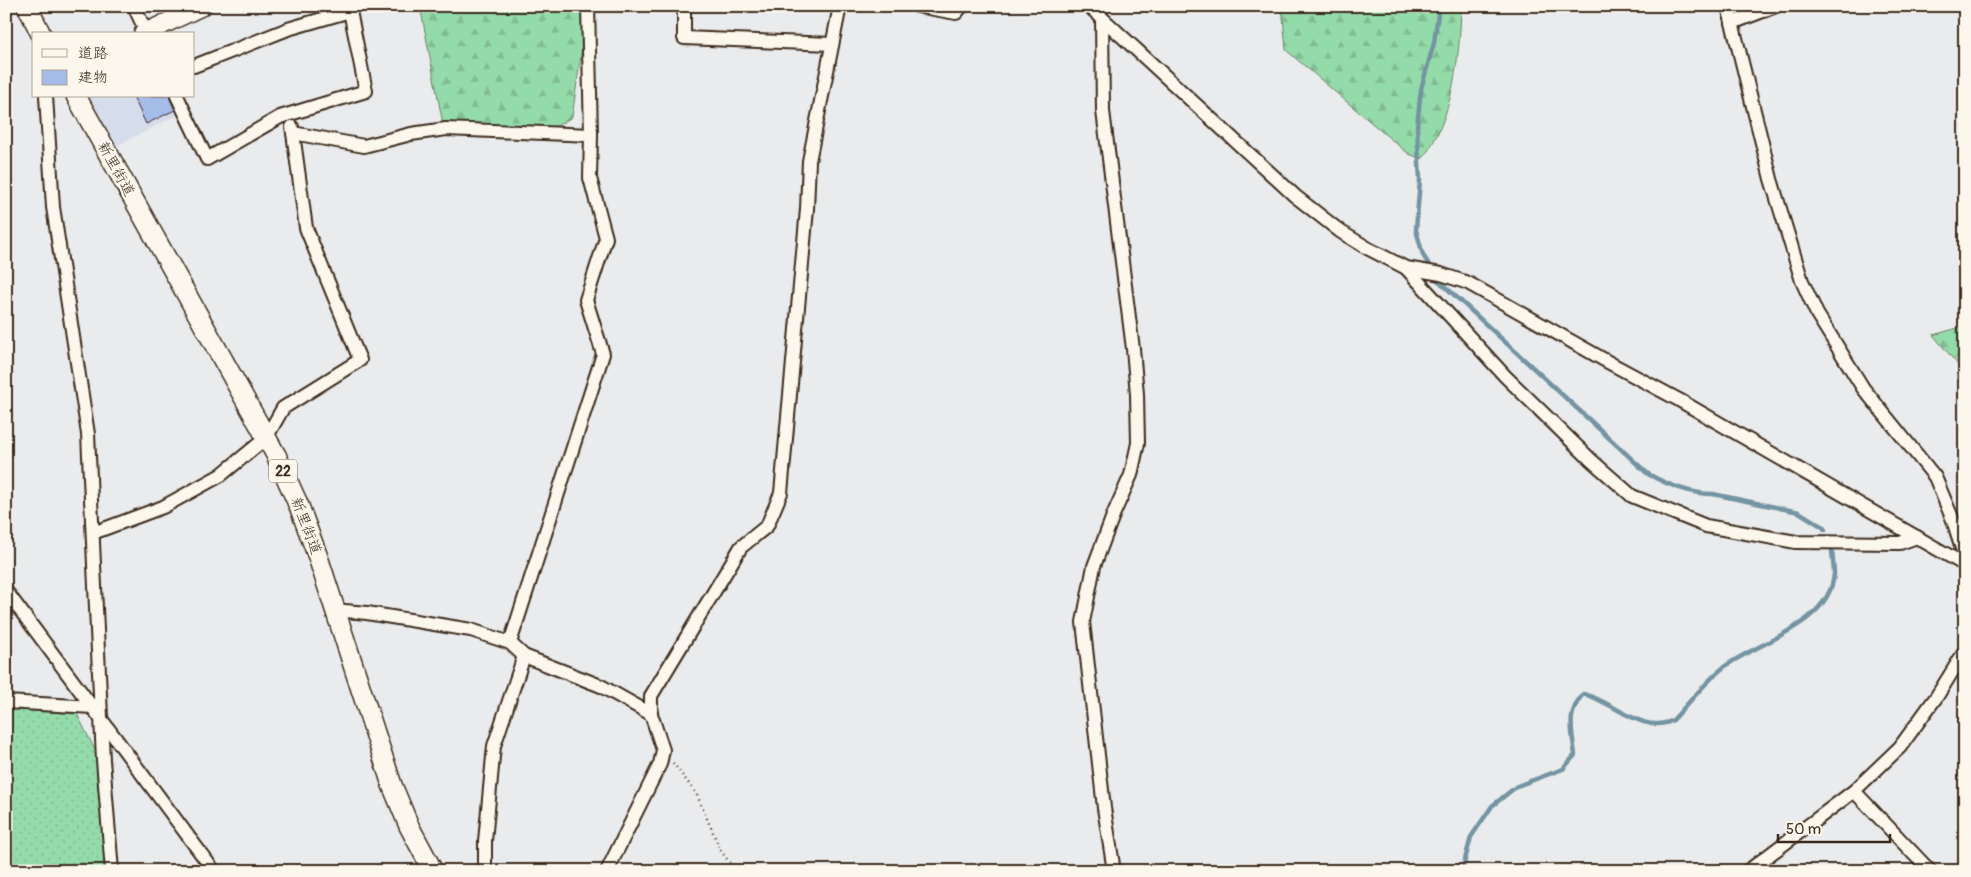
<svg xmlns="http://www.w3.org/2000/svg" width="1971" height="877" font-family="Pangolin,'Klee One',sans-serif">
  <defs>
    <pattern id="grass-dots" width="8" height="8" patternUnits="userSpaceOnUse" patternTransform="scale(1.25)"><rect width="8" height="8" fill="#94dbaa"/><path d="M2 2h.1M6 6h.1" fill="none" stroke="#80bc92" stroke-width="1.8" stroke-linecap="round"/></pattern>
    <pattern id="forest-firs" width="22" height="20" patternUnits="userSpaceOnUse" patternTransform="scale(1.25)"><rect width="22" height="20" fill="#94dbaa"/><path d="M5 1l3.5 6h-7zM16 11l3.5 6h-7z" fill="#80bc92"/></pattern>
  </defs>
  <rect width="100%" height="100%" fill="#eaebec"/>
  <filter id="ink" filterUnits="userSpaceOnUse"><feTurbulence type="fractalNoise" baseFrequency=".02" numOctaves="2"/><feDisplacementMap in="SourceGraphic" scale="10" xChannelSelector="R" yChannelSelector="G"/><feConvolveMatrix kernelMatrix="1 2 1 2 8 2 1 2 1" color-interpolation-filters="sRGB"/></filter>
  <g filter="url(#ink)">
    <path fill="#d5ddeb" d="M89,96H173L182,113L116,146Z"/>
    <path fill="url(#grass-dots)" stroke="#688264" d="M6,709L77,714L97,754L105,871H6Z"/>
    <g fill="url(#forest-firs)" stroke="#688264">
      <path d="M420,6H588L572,117L538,137L444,129Z"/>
      <path d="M1282,6H1461C1460,54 1453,121 1422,159L1409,154L1387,136L1286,50Z"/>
      <path d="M1965,326V373L1933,335Z"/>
    </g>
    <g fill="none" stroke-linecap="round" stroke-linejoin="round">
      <g stroke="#7394a2" stroke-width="4.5">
        <path d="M1439,6L1434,43L1421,89L1417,127L1420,180L1416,230L1423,255L1438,280L1648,474C1668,485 1690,494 1713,494L1799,512L1823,527L1825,530"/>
        <path d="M1462,871L1471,837L1492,806L1517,786L1563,769L1575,755C1572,730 1566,714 1583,694C1612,700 1643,736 1673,720C1689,703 1705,682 1724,667C1757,642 1830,625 1834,574C1834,566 1832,556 1832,548"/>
      </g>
    </g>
    <path fill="#a5bcea" stroke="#3b2a1e" d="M133,96H169L175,110L146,124Z"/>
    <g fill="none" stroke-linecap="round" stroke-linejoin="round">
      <g stroke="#3b2a1e" stroke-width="16">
        <g id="street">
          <path d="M134,6L147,34"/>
          <path d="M684,6V38L832,44"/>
          <path d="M917,6L956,13L962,6"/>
          <path d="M1089,6L1295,196L1341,232L1369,249L1406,268L1441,274L1468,283L1608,362L1679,400L1965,565"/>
          <path d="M1728,6L1771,179L1802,281L1817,314L1863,388L1935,477L1953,520L1965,558"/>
          <path d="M1102,18L1103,111L1133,349L1137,394L1138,443L1131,475L1114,513L1094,566L1083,622L1104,808L1114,871"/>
          <path d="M1732,23L1776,6"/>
          <path d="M194,66L288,29L350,11"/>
          <path d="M46,96L53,207L88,434L103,760L112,871"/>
          <path d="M177,96L207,159L280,117L366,91L349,6"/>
          <path d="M292,127L293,133L364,146L411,134L446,129L591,135"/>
          <path d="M1406,268L1505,376L1591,460L1632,496L1706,526L1796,542L1900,543L1917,537"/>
          <path d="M93,533L163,507L221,475L266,438L283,408L360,360L306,228L293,133"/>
          <path d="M6,591L214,871"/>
          <path d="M334,610L367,613L471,630L510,643L524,656L601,686L651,714"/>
          <path d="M510,643L603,354L586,300L606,238L590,178L591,135L588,6"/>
          <path d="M6,702L93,707"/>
          <path d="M1854,791L1930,871"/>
          <path d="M485,871V841L494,746L524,656"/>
          <path d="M607,871L660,764L663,750L651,714V696L741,547L767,526L781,493L807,209L809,161L840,6"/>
          <path d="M1748,871L1854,791L1900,747L1937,696L1965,651"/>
        </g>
      </g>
      <g stroke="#3b2a1e" stroke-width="21">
        <path id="secondary" d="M143,34L202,6"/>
      </g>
      <g stroke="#3b2a1e" stroke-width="22">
        <g id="primary">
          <path d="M27,6L41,34"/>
          <path d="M76,96L276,455L299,506L318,557L392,785L409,826L433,871"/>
        </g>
      </g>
      <path stroke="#3b2a1e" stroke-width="2.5" stroke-dasharray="1 4" stroke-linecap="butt" d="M673,763L696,793L721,851L736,871"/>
      <use href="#street" stroke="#fbf7ec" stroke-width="12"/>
      <use href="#secondary" stroke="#fbf7ec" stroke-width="18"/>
      <use href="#primary" stroke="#fbf7ec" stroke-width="19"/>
    </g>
  </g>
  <g text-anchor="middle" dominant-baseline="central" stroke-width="4.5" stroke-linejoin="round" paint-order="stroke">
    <rect fill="#fbf7ec" stroke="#75685c" stroke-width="1" x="269" y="459.5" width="28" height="23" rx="4"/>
    <g font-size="14" font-weight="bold" fill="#3b2a1e">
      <text x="283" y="471">22</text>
    </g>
    <g font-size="15" fill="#3b2a1e" stroke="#fbf7ec">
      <text transform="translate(116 169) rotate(61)">新里街道</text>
      <text transform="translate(306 526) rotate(69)">新里街道</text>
    </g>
  </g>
  <rect width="1971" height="877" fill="none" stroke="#fbf7ec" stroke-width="25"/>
  <rect x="12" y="12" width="1946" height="852" fill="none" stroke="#3b2a1e" stroke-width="2" filter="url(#ink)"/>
  <rect x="32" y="32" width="162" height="65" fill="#fbf7ec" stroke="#aea59a"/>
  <rect x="42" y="49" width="25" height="8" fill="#fbf7ec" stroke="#aea59a"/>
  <text x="78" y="58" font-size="15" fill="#3b2a1e">道路</text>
  <rect x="42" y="70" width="25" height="15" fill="#a5bcea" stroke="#aea59a"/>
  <text x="78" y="82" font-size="15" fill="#3b2a1e">建物</text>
  <path d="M1778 834v8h112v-8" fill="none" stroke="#3b2a1e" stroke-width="2.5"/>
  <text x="1786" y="834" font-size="15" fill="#3b2a1e" stroke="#fbf7ec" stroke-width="4" paint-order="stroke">50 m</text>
</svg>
